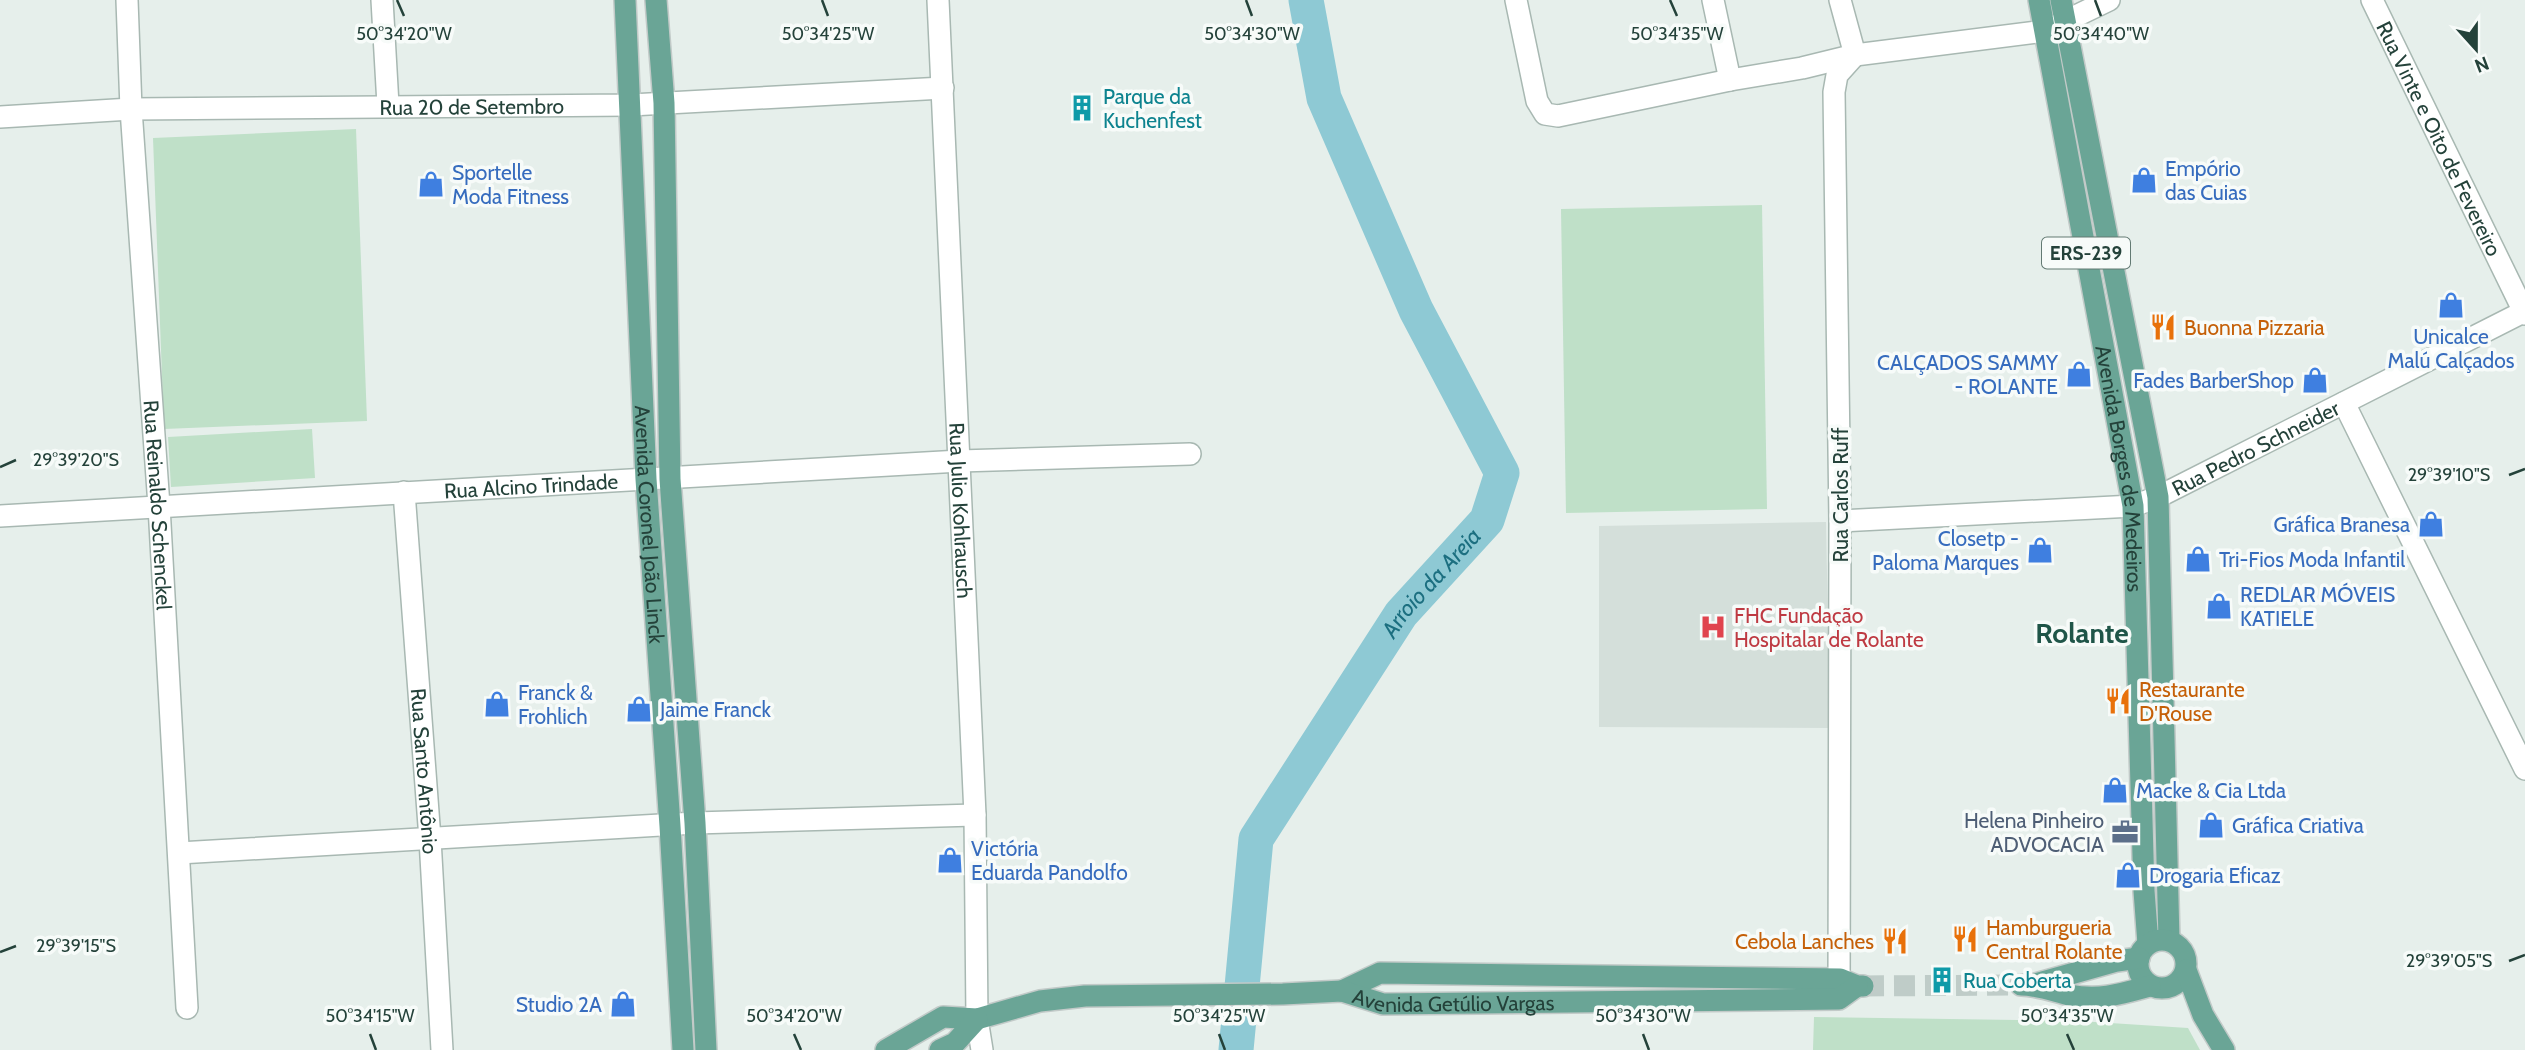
<svg xmlns="http://www.w3.org/2000/svg" width="2525" height="1050" font-family="Cabin,sans-serif">
  <rect width="100%" height="100%" fill="#e6efeb"/>
  <path fill="#d4dfda" d="M1826,522L1830,728L1599,727V526Z"/>
  <g fill="#bfe0c8">
    <path d="M356,129L367,421L164,429L153,138Z"/>
    <path d="M1762,205L1767,509L1566,513L1561,209Z"/>
    <path d="M312,429L315,478L171,487L168,437Z"/>
    <path d="M1814,1017L2079,1021L2188,1028L2200,1050H1813Z"/>
  </g>
  <g fill="none" stroke-linecap="round" stroke-linejoin="round">
    <path stroke="#8ec9d4" stroke-width="35" id="s1" d="M1236,1050L1256,839L1401,614L1487,520L1502,473L1416,310L1324,98L1306,0"/>
    <path stroke="#bfccc8" stroke-width="21" stroke-dasharray="21 10" stroke-linecap="butt" d="M1863,986L2021,985"/>
    <g stroke="#a8b8b2" stroke-width="24">
      <g id="minor">
        <path id="s2" d="M127,0L131,109L159,506L187,1008"/>
        <path d="M382,0L388,105"/>
        <path id="s3" d="M938,0L975,815L977,1019L982,1050"/>
        <path d="M1516,0L1537,101L1545,114L1558,116L1730,80L1802,68L1855,55L2045,31L2109,0"/>
        <path d="M1713,0L1730,80"/>
        <path d="M1840,0L1855,55"/>
        <path id="s4" d="M2372,0L2525,314"/>
        <path id="s5" d="M0,117L131,109L631,105L943,88"/>
        <path d="M2344,403L2525,769"/>
        <path id="s6" d="M404,492L430,839L442,1050"/>
        <path id="s7" d="M0,516L960,461L1190,454"/>
        <path id="s8" d="M1840,521L2133,506L2158,497L2525,311"/>
        <path d="M179,853L695,823L975,815"/>
        <path d="M1839,997L1840,521L1834,92L1837,75L1855,55"/>
      </g>
    </g>
    <g stroke="#c2cac8" stroke-width="24">
      <g id="major">
        <path id="s9" d="M625,0L646,479L670,826L683,1050"/>
        <path d="M656,0L664,103L670,479L695,823L706,1050"/>
        <path id="s10" d="M2039,0L2133,506L2144,891L2148,944"/>
        <path d="M2061,0L2158,497L2169,940"/>
        <circle cx="2162" cy="964" r="24"/>
        <path d="M2186,970L2203,1015L2224,1050"/>
        <path d="M2021,985C2037,985 2053,991 2069,995C2100,1001 2121,994 2150,986"/>
        <path d="M2032,985L2117,961L2139,958"/>
        <path d="M1342,991L1380,973L1840,979L1857,986H1863"/>
        <path id="s11" d="M886,1050L943,1017L977,1019L1040,1001L1085,996L1283,994L1342,991L1383,1004L1839,999L1857,986"/>
        <path d="M940,1050L955,1043L977,1019"/>
      </g>
    </g>
    <use href="#minor" stroke="#fff" stroke-width="21"/>
    <use href="#major" stroke="#6aa596" stroke-width="21"/>
  </g>
  <path fill="none" stroke="#24423a" stroke-width="2.5" d="M397,0L404,16M822,0L828,16M1246,0L1252,16M1670,0L1677,16M2095,0L2101,16M0,467L16,460M2509,475L2525,469M0,952L16,946M2509,961L2525,955M370,1034L376,1050M794,1034L801,1050M1219,1034L1225,1050M1643,1034L1649,1050M2067,1034L2074,1050"/>
  <defs>
    <g id="building-bare" transform="scale(2.1)"><path d="M-4-6H4V6H1V3H-1V6H-4ZM-2.5-4.3h1.7v1.8h-1.7ZM.8-4.3h1.7v1.8H.8ZM-2.5-1h1.7V.8h-1.7ZM.8-1h1.7V.8H.8Z" fill="#0f9aa8" stroke="#f7fbf9" stroke-width="2.5" paint-order="stroke"/></g>
    <g id="shop-bare" transform="scale(2.1)"><path d="M-5-2.5h2.3a2.7 3.5 0 0 1 5.4 0H5L5.5 6h-11ZM-1.5-2.5h3a1.5 2.3 0 0 0-3 0Z" fill="#3f7fe0" stroke="#f7fbf9" stroke-width="2.5" paint-order="stroke"/></g>
    <g id="restaurant-bare" transform="scale(2.1)"><path d="M-5-6h1v4h1v-4h1v4h1v-4h1v5L-1.5 .5V6h-2V.5L-5-1ZM5-6V6H3V1.5H1.5Q1.5-4 5-6Z" fill="#e8710a" stroke="#f7fbf9" stroke-width="2.5" paint-order="stroke"/></g>
    <g id="hospital-bare" transform="scale(2.1)"><path d="M-5-5h3v3.5h4V-5h3V5h-3V1.5h-4V5h-3Z" fill="#e0444e" stroke="#f7fbf9" stroke-width="2.5" paint-order="stroke"/></g>
    <g id="office-bare" transform="scale(2.1)"><path d="M-6-3h4V-5.5h4V-3h4V5H-6ZM-1-4.5V-3h2v-1.5ZM-6 0V1H6V0Z" fill="#5c6f8a" stroke="#f7fbf9" stroke-width="2.5" paint-order="stroke"/></g>
  </defs>
  <g fill-rule="evenodd">
    <use href="#building-bare" x="1082" y="108"/>
    <use href="#shop-bare" x="2144" y="180"/>
    <use href="#shop-bare" x="431" y="184"/>
    <use href="#shop-bare" x="2451" y="305"/>
    <use href="#restaurant-bare" x="2163" y="327"/>
    <use href="#shop-bare" x="2079" y="374"/>
    <use href="#shop-bare" x="2315" y="380"/>
    <use href="#shop-bare" x="2431" y="524"/>
    <use href="#shop-bare" x="2040" y="550"/>
    <use href="#shop-bare" x="2198" y="559"/>
    <use href="#shop-bare" x="2219" y="606"/>
    <use href="#hospital-bare" x="1713" y="627"/>
    <use href="#restaurant-bare" x="2118" y="701"/>
    <use href="#shop-bare" x="497" y="704"/>
    <use href="#shop-bare" x="639" y="709"/>
    <use href="#shop-bare" x="2115" y="790"/>
    <use href="#shop-bare" x="2211" y="825"/>
    <use href="#office-bare" x="2125" y="832"/>
    <use href="#shop-bare" x="950" y="860"/>
    <use href="#shop-bare" x="2128" y="875"/>
    <use href="#restaurant-bare" x="1965" y="939"/>
    <use href="#restaurant-bare" x="1895" y="941"/>
    <use href="#building-bare" x="1942" y="980"/>
    <use href="#shop-bare" x="623" y="1004"/>
  </g>
  <g text-anchor="middle" dominant-baseline="central" stroke-width="7" stroke-linejoin="round" paint-order="stroke">
    <rect fill="#f7fbf9" stroke="#637a73" stroke-width="2" x="2042" y="237.5" width="88" height="31" rx="5"/>
    <g font-size="19" font-weight="bold" fill="#24423a">
      <text x="2086" y="253">ERS-239</text>
    </g>
    <g font-size="21" fill="#0d838f" stroke="#f7fbf9" text-anchor="start">
      <text x="1103" y="96">Parque da<tspan x="1103" dy="24">Kuchenfest</tspan></text>
      <text x="1963" y="980">Rua Coberta</text>
    </g>
    <g font-size="21" fill="#24423a" stroke="#f7fbf9">
      <text stroke="none"><textPath href="#s5" startOffset="472">Rua 20 de Setembro</textPath></text>
      <text stroke="none"><textPath href="#s4" startOffset="154">Rua Vinte e Oito de Fevereiro</textPath></text>
      <text stroke="none"><textPath href="#s8" startOffset="429">Rua Pedro Schneider</textPath></text>
      <text stroke="none"><textPath href="#s10" startOffset="476">Avenida Borges de Medeiros</textPath></text>
      <text stroke="none"><textPath href="#s7" startOffset="532">Rua Alcino Trindade</textPath></text>
      <text transform="translate(1840 495) rotate(-90)">Rua Carlos Ruff</text>
      <text stroke="none"><textPath href="#s2" startOffset="506">Rua Reinaldo Schenckel</textPath></text>
      <text stroke="none"><textPath href="#s3" startOffset="511">Rua Julio Kohlrausch</textPath></text>
      <text stroke="none"><textPath href="#s9" startOffset="525">Avenida Coronel João Linck</textPath></text>
      <text stroke="none"><textPath href="#s6" startOffset="280">Rua Santo Antônio</textPath></text>
      <text stroke="none"><textPath href="#s11" startOffset="581">Avenida Getúlio Vargas</textPath></text>
    </g>
    <g font-size="21" fill="#366cbe" stroke="#f7fbf9" text-anchor="start">
      <text x="2165" y="168">Empório<tspan x="2165" dy="24">das Cuias</tspan></text>
      <text x="452" y="172">Sportelle<tspan x="452" dy="24">Moda Fitness</tspan></text>
      <text x="2451" y="336" text-anchor="middle">Unicalce<tspan x="2451" dy="24">Malú Calçados</tspan></text>
      <text x="2058" y="362" text-anchor="end">CALÇADOS SAMMY<tspan x="2058" dy="24">- ROLANTE</tspan></text>
      <text x="2294" y="380" text-anchor="end">Fades BarberShop</text>
      <text x="2410" y="524" text-anchor="end">Gráfica Branesa</text>
      <text x="2019" y="538" text-anchor="end">Closetp -<tspan x="2019" dy="24">Paloma Marques</tspan></text>
      <text x="2219" y="559">Tri-Fios Moda Infantil</text>
      <text x="2240" y="594">REDLAR MÓVEIS<tspan x="2240" dy="24">KATIELE</tspan></text>
      <text x="518" y="692">Franck &amp;<tspan x="518" dy="24">Frohlich</tspan></text>
      <text x="660" y="709">Jaime Franck</text>
      <text x="2136" y="790">Macke &amp; Cia Ltda</text>
      <text x="2232" y="825">Gráfica Criativa</text>
      <text x="971" y="848">Victória<tspan x="971" dy="24">Eduarda Pandolfo</tspan></text>
      <text x="2149" y="875">Drogaria Eficaz</text>
      <text x="602" y="1004" text-anchor="end">Studio 2A</text>
    </g>
    <g font-size="21" fill="#c56008" stroke="#f7fbf9" text-anchor="start">
      <text x="2184" y="327">Buonna Pizzaria</text>
      <text x="2139" y="689">Restaurante<tspan x="2139" dy="24">D'Rouse</tspan></text>
      <text x="1986" y="927">Hamburgueria<tspan x="1986" dy="24">Central Rolante</tspan></text>
      <text x="1874" y="941" text-anchor="end">Cebola Lanches</text>
    </g>
    <g font-size="21" fill="#be3a42" stroke="#f7fbf9" text-anchor="start">
      <text x="1734" y="615">FHC Fundação<tspan x="1734" dy="24">Hospitalar de Rolante</tspan></text>
    </g>
    <g font-size="21" fill="#4e5e75" stroke="#f7fbf9" text-anchor="end">
      <text x="2104" y="820">Helena Pinheiro<tspan x="2104" dy="24">ADVOCACIA</tspan></text>
    </g>
    <g font-size="23" font-style="italic" fill="#1c6f80" stroke="#f7fbf9">
      <text stroke="none"><textPath href="#s1" startOffset="523">Arroio da Areia</textPath></text>
    </g>
    <g font-size="28" font-weight="bold" fill="#1f5548" stroke="#f7fbf9">
      <text x="2082" y="633">Rolante</text>
    </g>
  </g>
  <g font-size="18" text-anchor="middle" fill="#24423a" stroke="#f7fbf9" stroke-width="7" stroke-linejoin="round" paint-order="stroke">
    <text x="404" y="40">50°34'20"W</text>
    <text x="828" y="40">50°34'25"W</text>
    <text x="1252" y="40">50°34'30"W</text>
    <text x="1677" y="40">50°34'35"W</text>
    <text x="2101" y="40">50°34'40"W</text>
    <text x="76" y="466">29°39'20"S</text>
    <text x="2449" y="481">29°39'10"S</text>
    <text x="76" y="952">29°39'15"S</text>
    <text x="2449" y="967">29°39'05"S</text>
    <text x="370" y="1022">50°34'15"W</text>
    <text x="794" y="1022">50°34'20"W</text>
    <text x="1219" y="1022">50°34'25"W</text>
    <text x="1643" y="1022">50°34'30"W</text>
    <text x="2067" y="1022">50°34'35"W</text>
  </g>
  <g transform="translate(2476 49) rotate(159)" stroke="#f7fbf9" stroke-width="5" paint-order="stroke">
  <path d="M0-5L12 26L0 18L-12 26Z" fill="#24423a"/>
  <text y="-10" font-size="19" font-weight="bold" text-anchor="middle" fill="#24423a">N</text>
  </g>
</svg>
